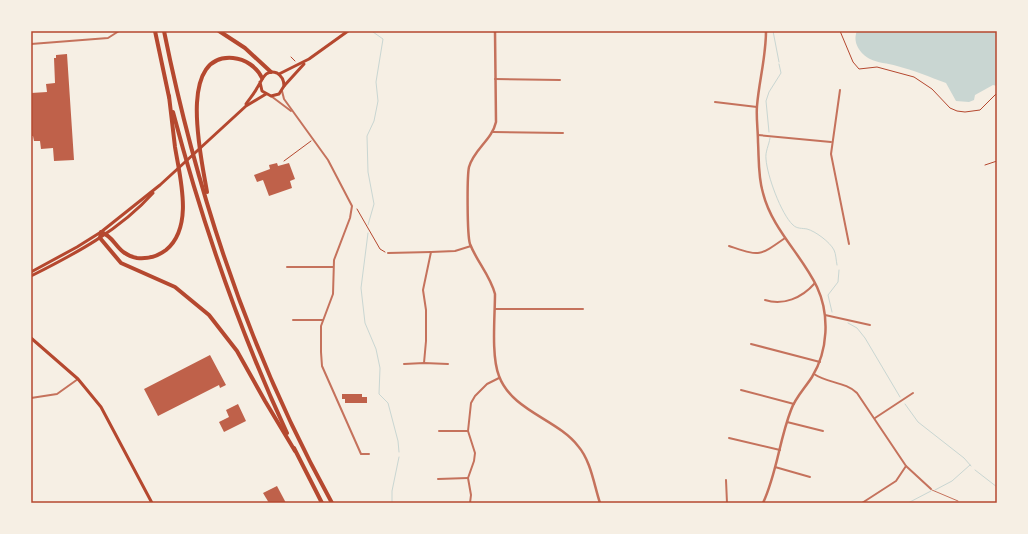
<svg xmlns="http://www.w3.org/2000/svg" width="1028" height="534" font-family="Mulish,sans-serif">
  <rect width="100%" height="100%" fill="#f6efe4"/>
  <path fill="#c9d6d2" d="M857,31H997V86L993,85L975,95L974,100L969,102L956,101L946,83C930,77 913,70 897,66C888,63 877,63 870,59C860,54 852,42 857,31Z"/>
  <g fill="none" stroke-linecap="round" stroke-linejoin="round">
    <g stroke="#c9d6d2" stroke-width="1">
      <path d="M773,31L779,62"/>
      <path d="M769,132L766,101L769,92L781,73L779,64"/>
      <path d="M770,138C769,145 765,152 766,159C767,175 781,214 793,225C797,229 802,228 807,229C815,231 830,242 834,250C836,254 836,260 837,265"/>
      <path d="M368,225L374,204L368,172L367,136L374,121L378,101L376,82L383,39L373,32"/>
      <path d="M368,233L361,288L365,323L376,349L380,368L379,394L388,403L398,441L399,452"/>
      <path d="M832,312L828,295L838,282L839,270"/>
      <path d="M848,323L857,328L865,338L900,397"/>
      <path d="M905,404L918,422L964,458L971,466"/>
      <path d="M975,470L997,487"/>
      <path d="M935,490L952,481L970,465"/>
      <path d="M392,503V491L399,457"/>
      <path d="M908,503L931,491"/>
    </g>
  </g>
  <g fill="#bf614a">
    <path d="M67,54L74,160L54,161L53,148L41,149L40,141H34L33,136H31V93L47,92L46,84L55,83L54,58H56V55Z"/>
    <path d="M277,163L278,166L289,163L295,179L290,181L292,188L269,196L263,180L257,182L254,175L270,169L269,165Z"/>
    <path d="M210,355L226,385L220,388L219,385L158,416L144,389Z"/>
    <path d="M342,394H362V397H367V403H345V399H342Z"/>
    <path d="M238,404L246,421L224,432L219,422L229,417L226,410Z"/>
    <path d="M277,486L286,503H269L263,493Z"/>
  </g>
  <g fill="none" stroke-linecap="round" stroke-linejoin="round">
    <g stroke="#b5482f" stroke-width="1">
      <path d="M840,31L853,62L859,69L877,67L914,77L932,89L950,108L957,111L965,112L980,110L997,93"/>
      <path d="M291,57L295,61"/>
      <path d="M284,161L311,141"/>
      <path d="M985,165L997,161"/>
      <path d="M357,209L380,249L385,252"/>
    </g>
    <path stroke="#c5725c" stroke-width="1" d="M932,490L958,501"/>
    <g stroke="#c5725c" stroke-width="2">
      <path d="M31,44L108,38L119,31"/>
      <path d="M495,79L560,80"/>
      <path d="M840,90L831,154L849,244"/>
      <path d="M282,91L284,99L328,160L352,206L350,218L334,260L333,294L321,326V352L322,366L361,454H369"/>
      <path d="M271,96L291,111"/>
      <path d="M715,102L757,107"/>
      <path d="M493,132L563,133"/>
      <path d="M758,135L831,142"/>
      <path d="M729,246C760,256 758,257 785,238"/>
      <path d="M388,253L431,252"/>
      <path d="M287,267H333"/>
      <path d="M765,300C783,306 802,298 815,283"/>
      <path d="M495,309H583"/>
      <path d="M825,315L870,325"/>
      <path d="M293,320H323"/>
      <path d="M751,344L820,362"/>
      <path d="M424,363L426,341V310L423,290L431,252L455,251L471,246"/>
      <path d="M404,364L424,363L448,364"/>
      <path d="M814,374C827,383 846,382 857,393L906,466L931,489"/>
      <path d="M741,390L794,404"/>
      <path d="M31,398L57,394L78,379"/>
      <path d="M875,418L913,393"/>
      <path d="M787,422L823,431"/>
      <path d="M439,431H468"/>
      <path d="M729,438L780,450"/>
      <path d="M775,467L810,477"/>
      <path d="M438,479L468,478"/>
      <path d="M726,480L727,503"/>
      <path d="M470,503L471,495L468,478L474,461L475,453L468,431L471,403L475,396L487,384L499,378"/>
      <path d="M862,503L896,481L906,466"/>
    </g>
    <g stroke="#c5725c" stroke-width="2.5">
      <path d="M495,31L496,122C492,140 474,149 469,167C467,176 467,235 470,244C477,262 490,275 495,294C495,316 491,356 499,376C512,411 557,419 578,446C591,461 594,485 600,503"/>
      <path d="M763,503C777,473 779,441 791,410C795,398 805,388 812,377C828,351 830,315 817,287C802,255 772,229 763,193C758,177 759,159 758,142C758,130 756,118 757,106C759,81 766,57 766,31"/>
    </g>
    <g stroke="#b5482f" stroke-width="3">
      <path d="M279,74L309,59L348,31"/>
      <path d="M284,86L304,64"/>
      <path d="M246,104C250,98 254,94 257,88C262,81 265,68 277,73C282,76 284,81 284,86L279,94L271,96L262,91L260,82"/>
      <path d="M31,272L77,247L101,232L160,185L246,106L266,94"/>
      <path d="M31,276C75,254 120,230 153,193"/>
      <path d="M31,338L78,379L101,407L152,503"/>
    </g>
    <g stroke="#b5482f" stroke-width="4">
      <path d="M155,31L169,97"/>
      <path d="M164,31C197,194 251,357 332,503"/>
      <path d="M219,31L245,48L271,72"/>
      <path d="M169,96C171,113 173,130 175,147C180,178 194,227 166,250C158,256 147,259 137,258C116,254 116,237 101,232L100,238L121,263L175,287L209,315L237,351L265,401L295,451"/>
      <path d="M173,112C202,222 239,330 287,433"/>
      <path d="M207,192C202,161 176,53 233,58C245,59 257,67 262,78"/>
      <path d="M294,448L322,503"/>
    </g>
  </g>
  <rect width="1028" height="534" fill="none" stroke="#f6efe4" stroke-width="64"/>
  <rect x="32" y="32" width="964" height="470" fill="none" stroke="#b5482f" stroke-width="1.5"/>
</svg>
